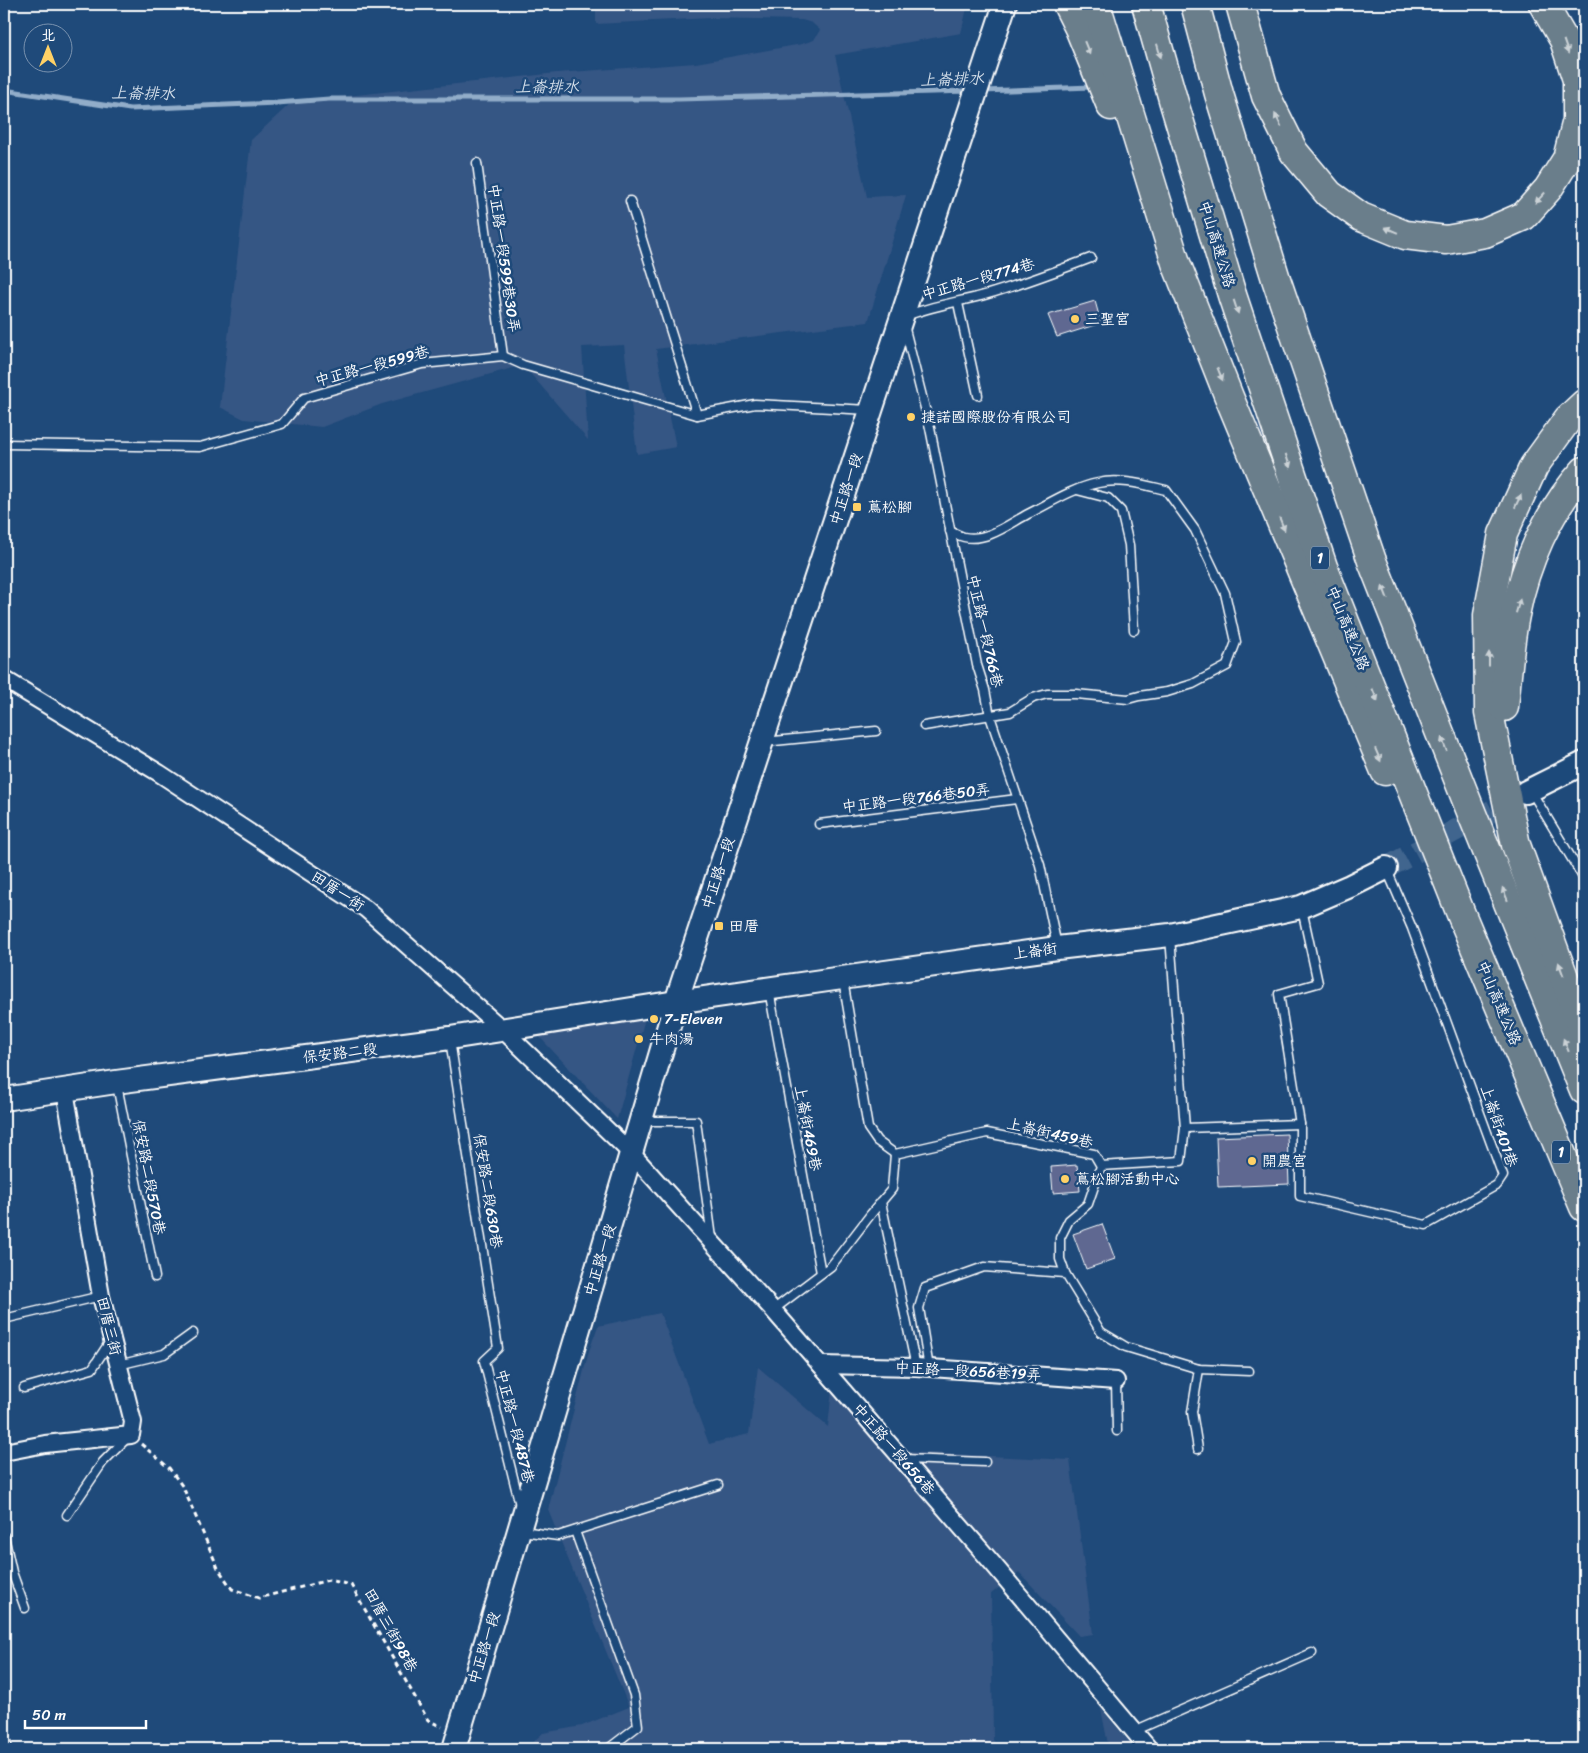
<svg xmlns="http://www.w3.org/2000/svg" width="1588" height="1753" font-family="Sriracha,'LXGW WenKai TC',sans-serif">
  <rect width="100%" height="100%" fill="#1f4a7a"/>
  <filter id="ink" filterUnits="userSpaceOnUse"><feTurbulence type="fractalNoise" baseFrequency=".02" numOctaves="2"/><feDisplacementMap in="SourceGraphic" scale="10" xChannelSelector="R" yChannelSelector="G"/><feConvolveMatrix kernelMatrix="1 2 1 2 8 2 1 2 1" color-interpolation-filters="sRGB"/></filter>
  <g filter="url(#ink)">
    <g fill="#365684">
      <path d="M596,4H968L961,33L835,55L867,197L906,195L868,322L656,349L676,447L637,454L624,345L582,347L588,440L523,365L382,404L322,427L244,419L220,407L251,140L292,102L557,73L696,63L802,44L814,40L820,30L812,23L802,20L710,18L596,24Z"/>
      <path d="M646,1015L617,1119L534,1031Z"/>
      <path d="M660,1313L709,1444L749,1434L758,1367L828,1427L832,1389L889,1451L1070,1460L1093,1634L1079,1636L1019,1572L991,1594L993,1740L999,1749H525L543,1733L582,1726L629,1707L548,1510L589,1351L598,1326Z"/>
      <path d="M1101,1709L1135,1749H1109Z"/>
    </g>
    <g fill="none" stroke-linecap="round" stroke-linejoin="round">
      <g stroke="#92adc9" stroke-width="5">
        <path d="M4,90L130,109L277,103L329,99H679L969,91"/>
        <path d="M983,91L1092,87"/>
      </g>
    </g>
    <g fill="#5f6891" stroke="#fff">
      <path d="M1095,301L1101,323L1057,337L1048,315Z"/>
      <path d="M1287,1134L1289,1184L1218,1187L1216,1137Z"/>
      <path d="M1077,1165L1080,1191L1053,1193L1051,1167Z"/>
      <path d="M1102,1224L1115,1259L1086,1269L1073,1234Z"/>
    </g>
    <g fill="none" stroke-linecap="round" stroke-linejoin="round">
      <path stroke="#41658e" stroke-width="22" stroke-dasharray="22 11" stroke-linecap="butt" d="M1386,868L1521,795"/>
      <g stroke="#fff" stroke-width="11">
        <g id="lane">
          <path d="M477,163L503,356"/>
          <path d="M630,201L697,415"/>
          <path d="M958,303L978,395"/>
          <path d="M906,316C932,305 961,302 988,294C1023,284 1057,271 1091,258"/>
          <path d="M905,329L930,428L977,665L985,690L990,716L1040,865L1057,946"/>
          <path d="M4,444L200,447L282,424L304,398L422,364L503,356L523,365L697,415L755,404L869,410"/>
          <path d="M1077,490L1108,498L1121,511L1129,545L1134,630"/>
          <path d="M924,726L1010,712L1033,698L1047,694H1076L1128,699L1139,696L1167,692L1193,684L1227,666L1236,642L1225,593L1195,530L1166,490C1144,485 1121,478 1098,483C1073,488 1050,503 1028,514C1009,524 987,542 964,537C959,536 954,533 950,531"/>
          <path d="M764,742L876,731"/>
          <path d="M1531,791L1584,879"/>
          <path d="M819,824L1017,799"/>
          <path d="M1302,909L1318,983L1279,994L1300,1124V1196L1426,1225L1497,1185L1503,1176L1412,928L1387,870"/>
          <path d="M843,980L868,1128L877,1141L895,1154L987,1133L1094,1154L1101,1166L1088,1204L1069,1220L1060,1238V1259L1065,1273L1101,1332L1126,1347L1199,1369L1249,1371"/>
          <path d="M769,990L821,1273"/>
          <path d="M450,1040L498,1348L484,1361L520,1505"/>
          <path d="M117,1085L155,1277"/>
          <path d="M644,1121H696L712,1238"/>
          <path d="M1185,1128L1300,1124"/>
          <path d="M1101,1166L1181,1161L1185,1128L1170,937"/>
          <path d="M881,1202L916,1367"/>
          <path d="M773,1310L831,1266L871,1214L892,1189L895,1154"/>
          <path d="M4,1319L101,1296"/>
          <path d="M118,1365L164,1354L193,1333"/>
          <path d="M929,1368L919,1308L925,1288L984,1267L1065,1273"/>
          <path d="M1116,1381L1117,1431"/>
          <path d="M24,1388L92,1369L111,1340"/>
          <path d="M1198,1449L1192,1412L1199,1369"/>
          <path d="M904,1459L985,1462"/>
          <path d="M67,1515L103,1462L127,1438"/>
          <path d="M522,1531L558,1536L718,1485"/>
          <path d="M575,1531L634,1695L638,1726L608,1749"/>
          <path d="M4,1536L12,1572L25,1608"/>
          <path d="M1134,1731L1312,1653"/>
          <path d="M4,1734L8,1749"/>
        </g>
      </g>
      <g stroke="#fff" stroke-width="20">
        <g id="street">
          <path d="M4,679L159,773L366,909L502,1029L632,1154L773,1310L994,1565L1149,1749"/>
          <path d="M821,1365L916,1367L1116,1381"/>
          <path d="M4,1452L45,1444L131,1435L133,1422L101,1296L65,1091"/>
        </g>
      </g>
      <g stroke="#fff" stroke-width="26">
        <g id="secondary">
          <path d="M1526,792L1584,763"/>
          <path d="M4,1099L116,1082L450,1038L676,1002L842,978L1057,948L1170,935L1301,907L1350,886L1386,868"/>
          <path d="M454,1749L676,1002L1005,4"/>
        </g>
      </g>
      <g stroke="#fff" stroke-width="31">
        <g id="highway">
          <path d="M1067,4L1079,28L1111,106"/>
          <path d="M1096,4L1176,263L1229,397L1385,771"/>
          <path d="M1146,4L1174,103L1232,295L1323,567L1461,914L1584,1207"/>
          <path d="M1195,4L1219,94L1276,279L1372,561L1472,814L1584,1090"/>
          <path d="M1240,4L1266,96L1294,152L1329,194L1361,217L1405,235L1446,240L1485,233L1524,216L1548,189L1567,159L1577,120V80L1564,40L1543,4"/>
          <path d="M1584,404L1568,419L1534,466L1503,534L1488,615L1489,713L1516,845L1584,1032"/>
          <path d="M1504,707C1507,677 1509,645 1515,615C1525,563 1548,511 1584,471"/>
        </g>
      </g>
      <path stroke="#fff" stroke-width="3" stroke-dasharray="5 4" stroke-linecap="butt" d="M141,1444L169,1468L183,1487L218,1568L232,1589L259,1598L329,1580L351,1585L428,1720L442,1727"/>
      <use href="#lane" stroke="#1f4a7a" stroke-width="8"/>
      <use href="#street" stroke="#1f4a7a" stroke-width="16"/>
      <use href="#secondary" stroke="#1f4a7a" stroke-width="22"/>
      <use href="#highway" stroke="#6b7e8b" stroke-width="28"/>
    </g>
    <defs><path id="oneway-solid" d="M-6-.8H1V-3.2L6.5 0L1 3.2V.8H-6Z" transform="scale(1.25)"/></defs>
    <g fill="#cbd2d6">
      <use href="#oneway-solid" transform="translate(1566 47) rotate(71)"/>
      <use href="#oneway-solid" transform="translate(1087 48) rotate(68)"/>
      <use href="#oneway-solid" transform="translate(1159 51) rotate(74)"/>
      <use href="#oneway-solid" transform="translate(1278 120) rotate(-117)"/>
      <use href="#oneway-solid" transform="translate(1540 198) rotate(133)"/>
      <use href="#oneway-solid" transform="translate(1391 230) rotate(-157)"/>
      <use href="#oneway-solid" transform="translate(1236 307) rotate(72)"/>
      <use href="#oneway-solid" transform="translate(1220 374) rotate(68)"/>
      <use href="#oneway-solid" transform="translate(1288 461) rotate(72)"/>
      <use href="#oneway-solid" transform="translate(1518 501) rotate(-65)"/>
      <use href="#oneway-solid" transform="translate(1282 524) rotate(68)"/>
      <use href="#oneway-solid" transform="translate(1385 592) rotate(-111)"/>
      <use href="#oneway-solid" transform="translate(1518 606) rotate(-74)"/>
      <use href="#oneway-solid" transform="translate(1489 659) rotate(-90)"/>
      <use href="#oneway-solid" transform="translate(1375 695) rotate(68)"/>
      <use href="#oneway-solid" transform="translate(1444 744) rotate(-111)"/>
      <use href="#oneway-solid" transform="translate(1378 755) rotate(67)"/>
      <use href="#oneway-solid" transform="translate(1505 894) rotate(-112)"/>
      <use href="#oneway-solid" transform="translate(1561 969) rotate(-110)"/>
      <use href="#oneway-solid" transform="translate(1566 1045) rotate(-112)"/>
    </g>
  </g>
  <g fill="#ffd166" stroke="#1f4a7a" stroke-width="2">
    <circle cx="1075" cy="319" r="5"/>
    <circle cx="911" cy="417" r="5"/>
    <rect x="852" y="502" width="10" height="10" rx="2.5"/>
    <rect x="714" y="921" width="10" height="10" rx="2.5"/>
    <circle cx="654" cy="1019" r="5"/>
    <circle cx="639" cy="1039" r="5"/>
    <circle cx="1252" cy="1161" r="5"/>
    <circle cx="1065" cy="1179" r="5"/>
  </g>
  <g text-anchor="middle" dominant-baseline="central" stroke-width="5" stroke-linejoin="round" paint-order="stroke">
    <g fill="#1f4a7a" stroke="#bcc9d7" stroke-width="1">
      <rect x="1311" y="546.5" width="18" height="23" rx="4"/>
      <rect x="1552" y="1140.5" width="18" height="23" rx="4"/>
    </g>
    <g font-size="14" font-weight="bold" fill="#fff">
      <text x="1320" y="558">1</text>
      <text x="1561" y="1152">1</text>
    </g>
    <g font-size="15" fill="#fff" stroke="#1f4a7a">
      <text transform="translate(1217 244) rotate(73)">中山高速公路</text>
      <text transform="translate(504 258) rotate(82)">中正路一段599巷30弄</text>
      <text transform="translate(978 279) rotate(-16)">中正路一段774巷</text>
      <text transform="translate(372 366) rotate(-15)">中正路一段599巷</text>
      <text transform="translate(846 489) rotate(-72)">中正路一段</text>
      <text transform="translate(1348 628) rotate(68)">中山高速公路</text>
      <text transform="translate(985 631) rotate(77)">中正路一段766巷</text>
      <text transform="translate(916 798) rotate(-7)">中正路一段766巷50弄</text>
      <text transform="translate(718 873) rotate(-72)">中正路一段</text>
      <text transform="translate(338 891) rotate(33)">田厝一街</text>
      <text transform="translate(1035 951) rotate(-8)">上崙街</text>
      <text transform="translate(1499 1003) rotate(67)">中山高速公路</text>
      <text transform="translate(340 1053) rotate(-7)">保安路二段</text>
      <text transform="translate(1499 1126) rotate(71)">上崙街401巷</text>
      <text transform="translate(808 1128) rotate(79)">上崙街469巷</text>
      <text transform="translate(1050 1133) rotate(13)">上崙街459巷</text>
      <text transform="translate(149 1177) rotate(79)">保安路二段570巷</text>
      <text transform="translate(488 1191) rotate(81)">保安路二段630巷</text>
      <text transform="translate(600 1260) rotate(-73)">中正路一段</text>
      <text transform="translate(109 1326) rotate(76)">田厝三街</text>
      <text transform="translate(968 1371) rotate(3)">中正路一段656巷19弄</text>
      <text transform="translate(515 1426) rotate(76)">中正路一段487巷</text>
      <text transform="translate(894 1449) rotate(49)">中正路一段656巷</text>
      <text transform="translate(391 1630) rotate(61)">田厝三街98巷</text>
      <text transform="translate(484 1648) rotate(-73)">中正路一段</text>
    </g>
    <g font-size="15" fill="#fff" stroke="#1f4a7a" text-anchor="start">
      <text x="1085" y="319">三聖宮</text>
      <text x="921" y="417">捷諾國際股份有限公司</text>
      <text x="867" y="507">蔦松腳</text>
      <text x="729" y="926">田厝</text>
      <text x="664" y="1019">7-Eleven</text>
      <text x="649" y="1039">牛肉湯</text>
      <text x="1262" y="1161">開農宮</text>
      <text x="1075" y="1179">蔦松腳活動中心</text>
    </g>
    <g font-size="16" font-style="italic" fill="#d2dde8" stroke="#1f4a7a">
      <text transform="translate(952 79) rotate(-2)">上崙排水</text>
      <text x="547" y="86">上崙排水</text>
      <text transform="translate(143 93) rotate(1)">上崙排水</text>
    </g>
  </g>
  <rect width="1588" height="1753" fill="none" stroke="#1f4a7a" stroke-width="20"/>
  <rect x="10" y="10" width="1568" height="1733" fill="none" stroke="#fff" stroke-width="2" filter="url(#ink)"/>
  <g transform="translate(48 48)"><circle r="24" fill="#1f4a7a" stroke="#7992af"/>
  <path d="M0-4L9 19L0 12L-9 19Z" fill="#ffd166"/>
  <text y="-8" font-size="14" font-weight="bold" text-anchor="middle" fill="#ffffff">北</text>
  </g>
  <path d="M25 1720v8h121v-8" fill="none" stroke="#ffffff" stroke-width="2.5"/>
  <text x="32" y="1720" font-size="15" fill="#ffffff" stroke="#1f4a7a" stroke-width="4" paint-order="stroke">50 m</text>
</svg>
